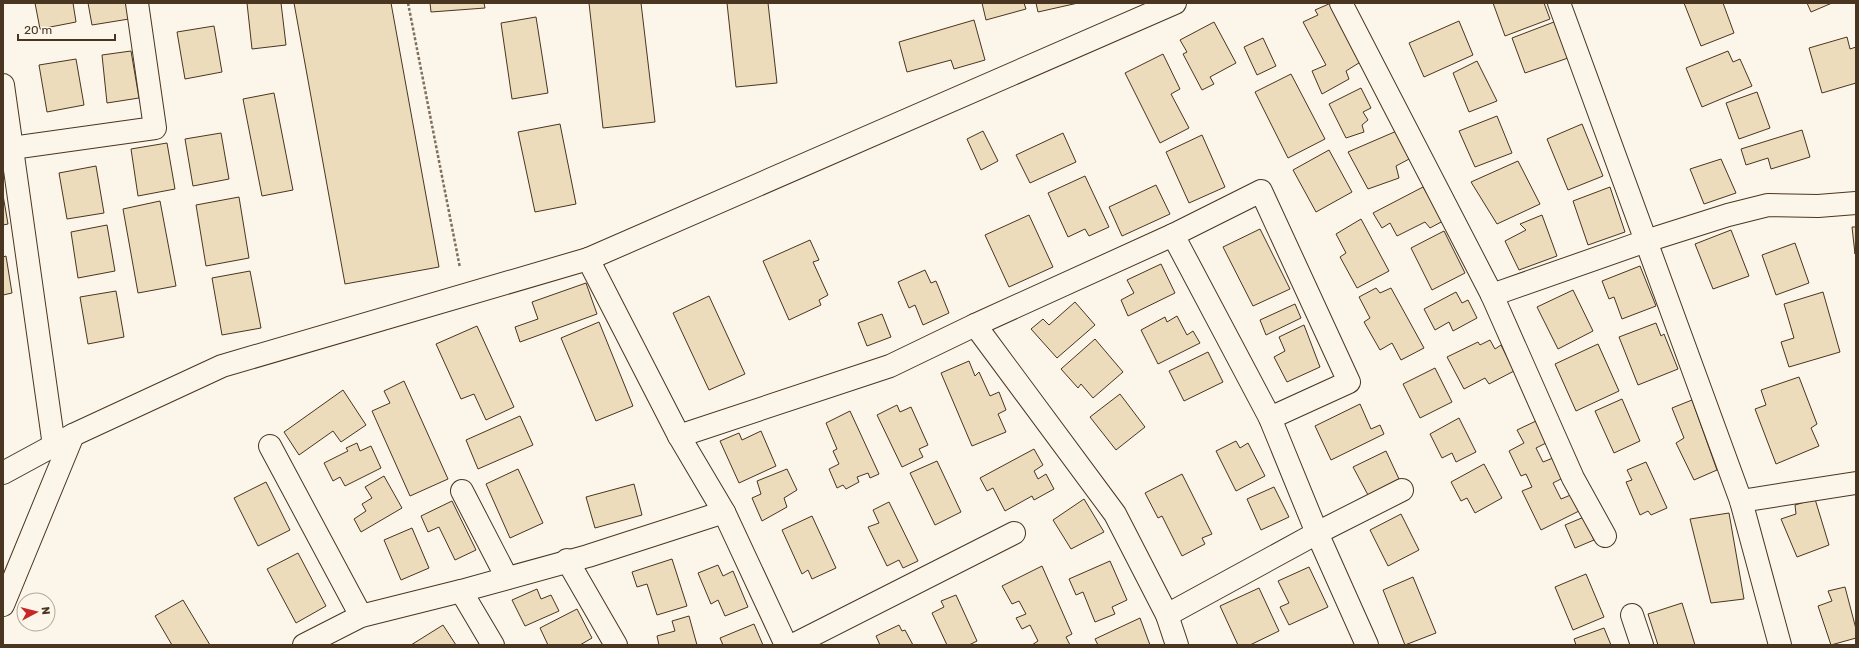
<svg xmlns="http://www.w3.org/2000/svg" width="1859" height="648" font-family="Rubik,sans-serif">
  <rect width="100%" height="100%" fill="#fbf6e9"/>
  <g fill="#ecdcbc" stroke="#4a3520">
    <path d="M35,3H73L76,22L40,29Z"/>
    <path d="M88,3H126L129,19L92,25Z"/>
    <path d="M247,3H281L286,45L252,49Z"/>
    <path d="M294,3H391L439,267L345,284Z"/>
    <path d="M430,3H484L485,8L431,12Z"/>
    <path d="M589,3H641L655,122L603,128Z"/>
    <path d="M727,3H768L777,83L736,87Z"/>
    <path d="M982,3H1024L1026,9L986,20Z"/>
    <path d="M1036,3H1078L1038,12Z"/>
    <path d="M1331,3L1362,61L1346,71L1349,79L1322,94L1312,71L1326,65L1303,22L1318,15L1315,10Z"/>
    <path d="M1493,3H1544L1550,19L1505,36Z"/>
    <path d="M1684,3H1723L1734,33L1701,46Z"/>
    <path d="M1807,3H1832L1811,12Z"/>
    <path d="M536,17L548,93L512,99L501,23Z"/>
    <path d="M974,20L985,60L954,69L951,60L907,72L899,42Z"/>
    <path d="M1459,21L1473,55L1424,77L1409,43Z"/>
    <path d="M1214,22L1236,63L1210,77L1214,84L1202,90L1183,54L1187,52L1180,40Z"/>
    <path d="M1554,22L1568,58L1525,73L1512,38Z"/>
    <path d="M214,26L222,72L185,79L177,32Z"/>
    <path d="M1847,37L1850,49L1856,47V83L1822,93L1809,48Z"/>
    <path d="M1263,38L1276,66L1257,75L1244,47Z"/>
    <path d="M131,51L139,98L107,103L102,55Z"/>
    <path d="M1728,51L1733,62L1740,59L1752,86L1702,107L1686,68Z"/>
    <path d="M1163,54L1180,89L1171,94L1189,128L1160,143L1125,73Z"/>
    <path d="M76,59L84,105L47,112L39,65Z"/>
    <path d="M1477,61L1497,101L1469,112L1453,73Z"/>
    <path d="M1291,74L1325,139L1288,158L1255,92Z"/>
    <path d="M1361,88L1371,108L1363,112L1368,120L1362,125L1364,132L1346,138L1329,104Z"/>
    <path d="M1757,92L1770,128L1739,139L1726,103Z"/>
    <path d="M274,93L293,190L262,196L243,99Z"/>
    <path d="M1497,116L1512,153L1475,167L1459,131Z"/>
    <path d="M560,124L576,204L535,212L518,132Z"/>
    <path d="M1582,124L1603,176L1568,190L1547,139Z"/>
    <path d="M1399,130L1411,158L1396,166L1399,178L1368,189L1348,152Z"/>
    <path d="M1802,130L1810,157L1771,169L1768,158L1746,165L1741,149Z"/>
    <path d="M983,131L998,161L981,170L967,139Z"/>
    <path d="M221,133L229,179L193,186L185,139Z"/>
    <path d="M1063,133L1076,162L1030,183L1016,155Z"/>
    <path d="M1202,135L1225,187L1189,203L1166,152Z"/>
    <path d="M167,143L175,189L138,196L131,149Z"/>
    <path d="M1329,150L1352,192L1316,212L1293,170Z"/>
    <path d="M1721,159L1736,193L1704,204L1690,169Z"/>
    <path d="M1518,161L1540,204L1497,224L1471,182Z"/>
    <path d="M96,166L104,213L67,219L59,173Z"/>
    <path d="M1085,176L1109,227L1089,236L1085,229L1068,237L1048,193Z"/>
    <path d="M1156,185L1170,214L1122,236L1109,207Z"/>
    <path d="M1423,187L1443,221L1430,228L1425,222L1397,236L1390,223L1382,228L1373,213Z"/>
    <path d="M1610,187L1625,232L1588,245L1573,201Z"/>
    <path d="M3,195L8,224L3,225Z"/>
    <path d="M239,197L249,258L206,266L196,205Z"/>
    <path d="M160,201L176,286L138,293L123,209Z"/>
    <path d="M1029,215L1053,267L1009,287L985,235Z"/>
    <path d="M1542,215L1557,256L1519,270L1505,241L1526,230L1520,224Z"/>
    <path d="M1361,219L1389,271L1357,288L1340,257L1346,253L1336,234Z"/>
    <path d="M107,225L115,271L78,278L71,232Z"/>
    <path d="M1852,227H1856L1855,254Z"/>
    <path d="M1260,229L1290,289L1253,306L1223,247Z"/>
    <path d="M1731,230L1749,276L1713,289L1695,244Z"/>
    <path d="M1444,231L1465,273L1432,290L1411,248Z"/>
    <path d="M810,240L819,260L813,262L828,295L819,300L821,305L789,320L763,261Z"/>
    <path d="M1795,243L1809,283L1776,295L1762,255Z"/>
    <path d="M6,256L12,293L3,295V257Z"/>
    <path d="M1161,264L1175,293L1128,316L1121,300L1134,293L1127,280Z"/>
    <path d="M1640,266L1656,306L1622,319L1614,297L1609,299L1602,281Z"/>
    <path d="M925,270L931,283L936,281L949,313L923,325L915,305L909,308L898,282Z"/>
    <path d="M250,271L261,328L222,335L212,278Z"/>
    <path d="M586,283L597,314L520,342L515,327L538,319L532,302Z"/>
    <path d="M1376,288L1380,293L1391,288L1424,348L1401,360L1392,343L1380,350L1364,322L1370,318L1359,297Z"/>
    <path d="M1573,290L1593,331L1558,349L1537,307Z"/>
    <path d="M116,291L124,337L88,344L80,297Z"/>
    <path d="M1456,292L1462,303L1468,300L1477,318L1453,331L1449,322L1435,330L1424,309Z"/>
    <path d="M1823,292L1840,352L1789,367L1781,342L1794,338L1784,304Z"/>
    <path d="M709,296L745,374L709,390L673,313Z"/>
    <path d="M1075,302L1095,325L1057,358L1031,329L1043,319L1049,325Z"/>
    <path d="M1295,304L1301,318L1266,335L1260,320Z"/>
    <path d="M882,314L891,337L867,346L858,323Z"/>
    <path d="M1177,316L1187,335L1193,331L1200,343L1158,364L1141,330L1165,317L1167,322Z"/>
    <path d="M599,322L633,406L596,421L561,338Z"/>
    <path d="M1656,323L1661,336L1664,334L1678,369L1638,385L1619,337Z"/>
    <path d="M1304,325L1320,367L1287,382L1274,357L1285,351L1279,337Z"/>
    <path d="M477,326L514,407L486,420L474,394L461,399L436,344Z"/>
    <path d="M1095,339L1123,372L1093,398L1081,384L1078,388L1061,369Z"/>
    <path d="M1490,340L1495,349L1501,345L1514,371L1489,384L1485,378L1464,389L1447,357L1478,342L1480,345Z"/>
    <path d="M1598,344L1619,391L1576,411L1555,364Z"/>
    <path d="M1208,352L1223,382L1184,401L1169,371Z"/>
    <path d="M969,361L975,376L979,372L990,396L999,392L1006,410L998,414L1006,432L972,446L941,373Z"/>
    <path d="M1435,368L1452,402L1420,418L1403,384Z"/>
    <path d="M1799,377L1817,424L1811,428L1819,446L1776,464L1755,409L1766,405L1761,390Z"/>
    <path d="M404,381L448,479L410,496L372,411L390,403L384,391Z"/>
    <path d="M343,390L366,425L341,442L333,431L299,455L284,432Z"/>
    <path d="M1120,394L1145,427L1116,450L1090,417Z"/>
    <path d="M1622,399L1640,441L1614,453L1595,411Z"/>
    <path d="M1692,400L1717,470L1694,480L1676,443L1684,438L1672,408Z"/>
    <path d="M1360,404L1371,429L1380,425L1384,434L1331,460L1315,426Z"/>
    <path d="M897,405L900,412L911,407L928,445L919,449L923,457L902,467L877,415Z"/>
    <path d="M850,411L879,474L870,478L868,473L857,477L859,482L846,489L843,485L837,488L829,469L839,464L833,451L837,449L826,423Z"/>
    <path d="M520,416L533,445L478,469L466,440Z"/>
    <path d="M1459,418L1476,452L1456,462L1452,453L1442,458L1430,434Z"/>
    <path d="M1536,421L1546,443L1536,448L1543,462L1553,458L1563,478L1553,483L1561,499L1573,494L1581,510L1541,530L1522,491L1532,487L1526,474L1521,476L1509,451L1524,443L1517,430Z"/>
    <path d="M761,431L776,466L739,483L720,441L739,433L742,440Z"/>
    <path d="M1236,441L1240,448L1248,443L1265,476L1236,491L1216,451Z"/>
    <path d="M357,443L360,451L371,446L381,468L345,486L340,477L333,481L324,463L348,451L346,448Z"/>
    <path d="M1034,449L1043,465L1034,471L1038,479L1046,474L1054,489L1034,500L1032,496L1005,511L993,488L987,491L980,478Z"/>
    <path d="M1386,451L1399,479L1368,495L1353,467Z"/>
    <path d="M937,461L961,512L935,525L910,473Z"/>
    <path d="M1646,462L1667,508L1651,515L1648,511L1640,515L1626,482L1632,480L1627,470Z"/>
    <path d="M1484,464L1502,498L1475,513L1467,498L1461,501L1451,482Z"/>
    <path d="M518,469L543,523L510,538L486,484Z"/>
    <path d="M787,469L797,490L784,498L787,507L762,521L752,498L761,494L757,481Z"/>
    <path d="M1182,474L1212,534L1202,538L1205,544L1182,556L1162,516L1158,518L1145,493Z"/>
    <path d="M384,476L402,508L361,532L354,519L366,511L362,504L372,498L365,487Z"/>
    <path d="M266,482L290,530L258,546L234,498Z"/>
    <path d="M634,484L642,515L595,528L586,497Z"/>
    <path d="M1274,487L1289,517L1261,530L1247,499Z"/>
    <path d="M1084,499L1104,532L1071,549L1053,520Z"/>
    <path d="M1815,499L1829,545L1797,557L1781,519L1796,514L1795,505Z"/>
    <path d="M452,501L476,550L455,560L439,527L428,532L421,516Z"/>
    <path d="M889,502L918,561L903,568L899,560L887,566L868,527L879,523L873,510Z"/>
    <path d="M1729,513L1744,599L1711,603L1690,519Z"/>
    <path d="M1401,514L1419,550L1388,566L1370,530Z"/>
    <path d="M812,516L836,568L812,579L808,570L802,574L782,530Z"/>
    <path d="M1584,517L1594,540L1575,548L1565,525Z"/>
    <path d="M412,528L429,568L401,580L384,540Z"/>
    <path d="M298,553L326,606L296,623L267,569Z"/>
    <path d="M672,559L687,606L657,615L647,584L637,587L632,572Z"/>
    <path d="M1110,561L1127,600L1112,607L1115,614L1095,622L1083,592L1076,595L1069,579Z"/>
    <path d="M718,565L723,576L733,571L748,607L725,616L718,600L711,604L698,573Z"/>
    <path d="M1042,566L1072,634L1066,637L1070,645H1032L1038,641L1030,625L1022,629L1016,618L1026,614L1019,601L1012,604L1002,586Z"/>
    <path d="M1309,567L1328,607L1289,625L1280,607L1289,603L1278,581Z"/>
    <path d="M1586,574L1604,617L1573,630L1555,587Z"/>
    <path d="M1413,577L1436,633L1405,645L1383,590Z"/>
    <path d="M1845,587L1856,629V638L1831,645L1818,606L1832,601L1828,591Z"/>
    <path d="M1259,588L1279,631L1250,645H1238L1220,606Z"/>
    <path d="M537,589L541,599L551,595L559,611L525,626L512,600Z"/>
    <path d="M956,595L977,641L969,645H947L932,613L944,607L941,601Z"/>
    <path d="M183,600L210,645H172L155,616Z"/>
    <path d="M1682,603L1695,645H1658L1648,614Z"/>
    <path d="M577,609L592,638L580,645H548L540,628Z"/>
    <path d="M689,616L697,645H659L657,636L675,631L672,621Z"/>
    <path d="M1140,618L1150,645H1098L1095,639Z"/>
    <path d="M754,624L763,645H723L720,638Z"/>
    <path d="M443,625L456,645H411Z"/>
    <path d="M899,625L902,631L905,630L913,645H880L876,636Z"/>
    <path d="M1604,628L1611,645H1576L1574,639Z"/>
  </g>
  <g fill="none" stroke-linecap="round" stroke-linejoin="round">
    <g stroke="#4a3520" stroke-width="24">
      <g id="minor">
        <path d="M1341,3L1492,295L1573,478L1605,536"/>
        <path d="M1559,3L1741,501L1780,645"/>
        <path d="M3,85L54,446"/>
        <path d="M12,148L155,128L137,3"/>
        <path d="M1173,235L1270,418L1317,533L1367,645"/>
        <path d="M588,259L679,436L724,512"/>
        <path d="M1492,295L1646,241L1728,215L1768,205L1818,206L1856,203"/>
        <path d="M975,325L1115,514L1167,615L1177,645"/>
        <path d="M679,436L890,366L975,325L1173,235L1261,191L1349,382L1270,418"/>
        <path d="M270,446L361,616"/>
        <path d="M3,473L73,435L222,366L588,259L1175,3"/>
        <path d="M462,491L507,578"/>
        <path d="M1741,501L1856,483"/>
        <path d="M567,560L616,645"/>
        <path d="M461,591L493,645"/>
        <path d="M3,605L73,435"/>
        <path d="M1167,615L1317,533L1402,490"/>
        <path d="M1632,615L1642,645"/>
        <path d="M304,645L361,616L461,591L588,556L724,512L786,645"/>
        <path d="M793,645L1014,533"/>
      </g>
    </g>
    <path stroke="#7f6f5c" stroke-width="2.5" stroke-dasharray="3 2" stroke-linecap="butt" d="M408,3L460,268"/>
    <use href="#minor" stroke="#fbf6e9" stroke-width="22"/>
  </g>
  <rect width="1859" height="648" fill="none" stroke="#4a3520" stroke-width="8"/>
  <g transform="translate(36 612) rotate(83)"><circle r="19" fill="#fbf6e9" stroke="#b4a999"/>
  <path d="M0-3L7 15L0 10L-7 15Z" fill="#c62828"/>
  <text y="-6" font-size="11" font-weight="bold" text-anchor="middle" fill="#4a3520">N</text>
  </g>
  <path d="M18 34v6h97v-6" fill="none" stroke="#4a3520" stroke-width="2"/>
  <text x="24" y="34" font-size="12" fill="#4a3520" stroke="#fbf6e9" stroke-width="3" paint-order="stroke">20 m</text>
</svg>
